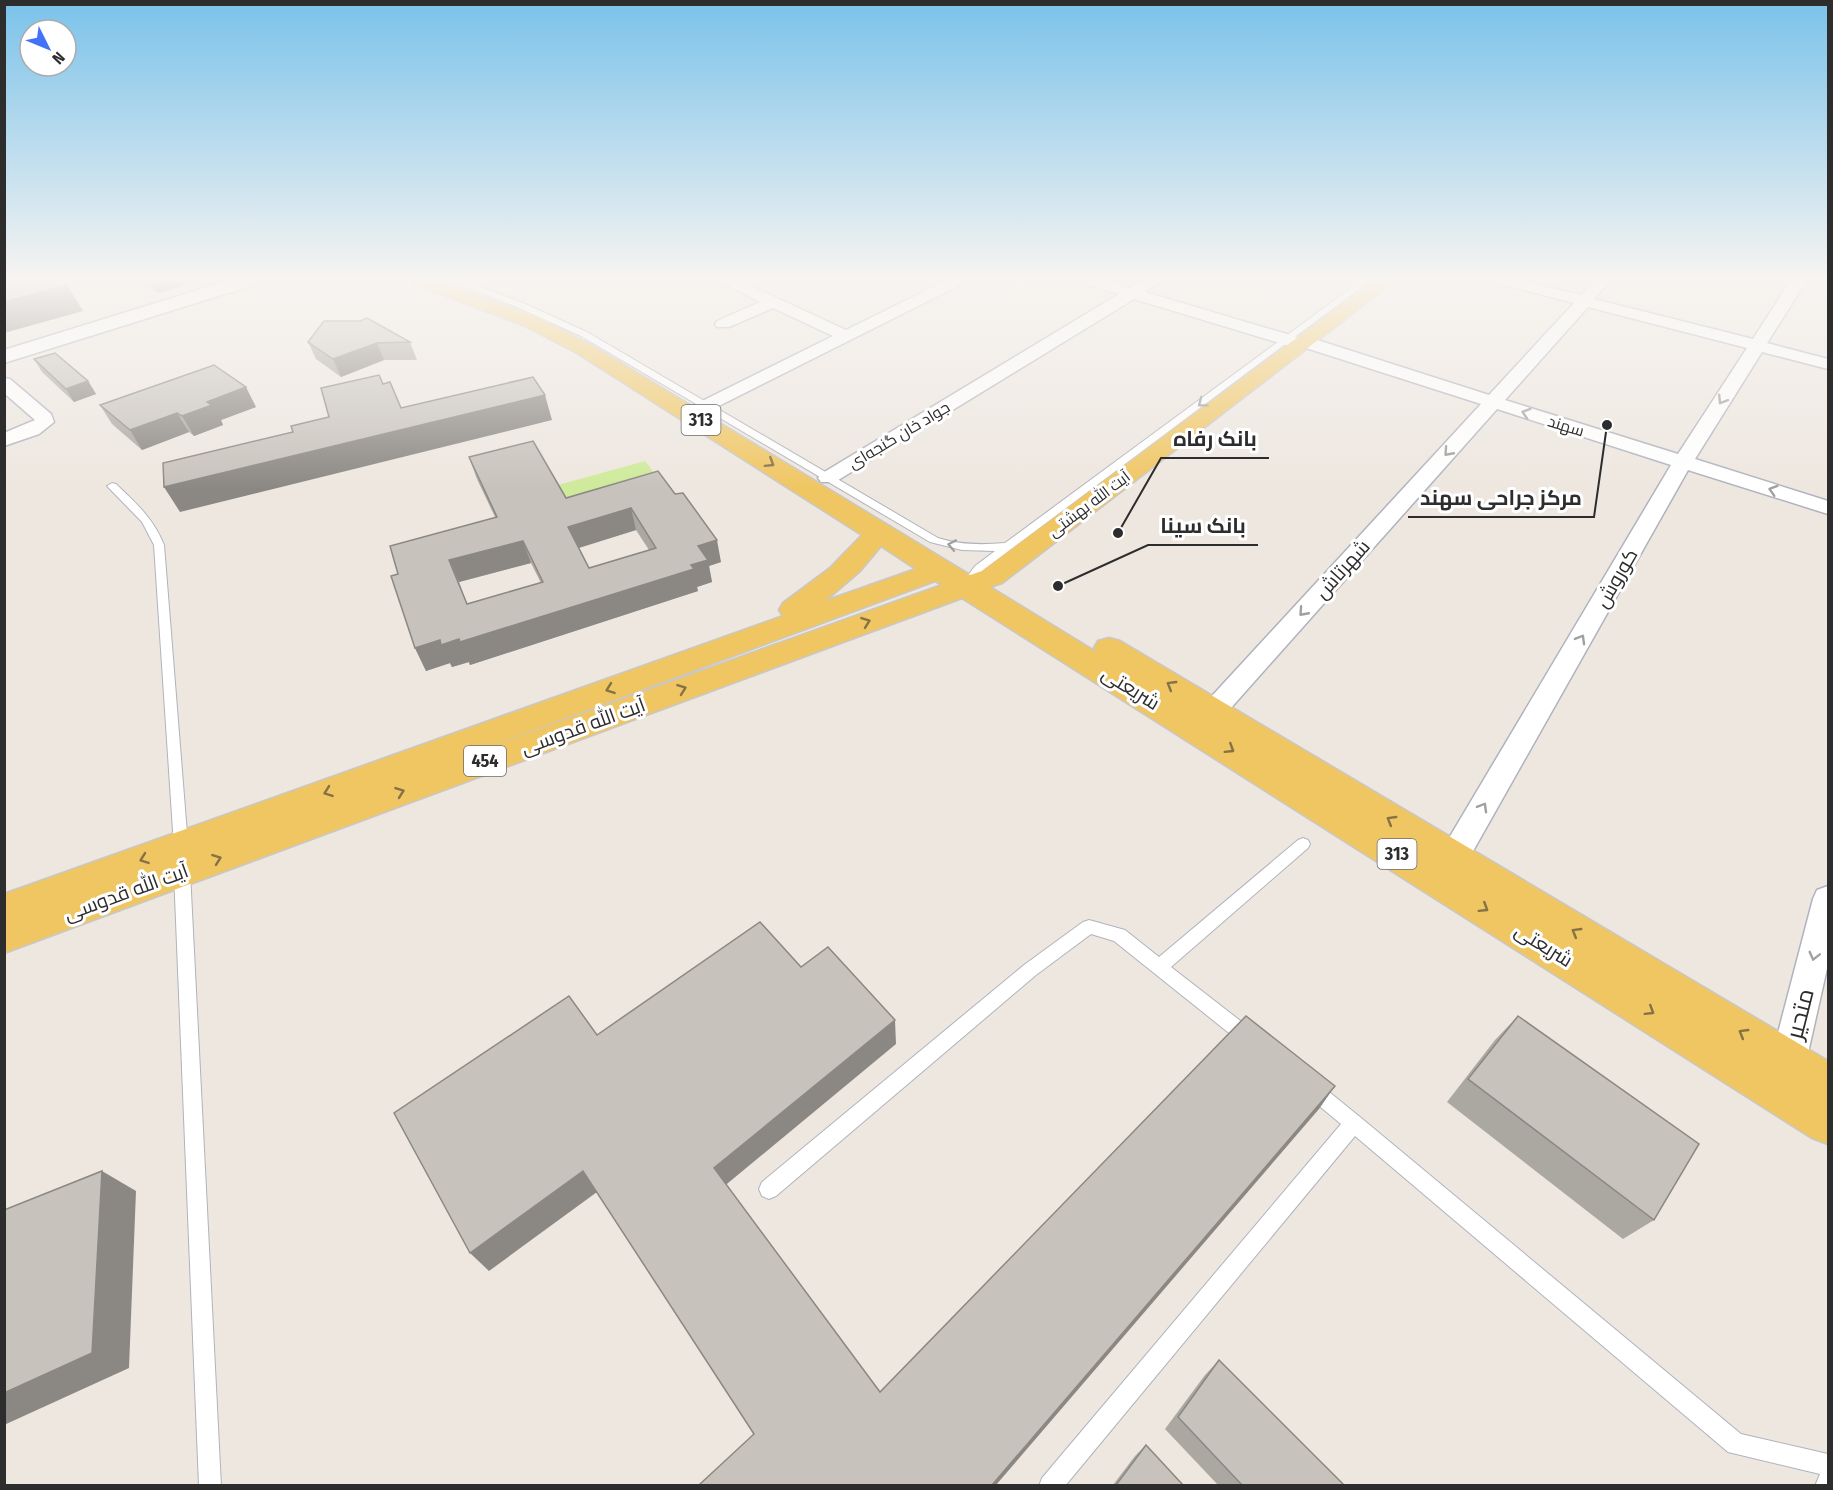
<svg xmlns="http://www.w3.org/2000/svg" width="1833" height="1490" font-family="'Fira Sans Condensed',Cairo,sans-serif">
  <rect width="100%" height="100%" fill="#eee7e0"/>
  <path fill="#ceea9a" d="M645,461L663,485L573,511L558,485Z"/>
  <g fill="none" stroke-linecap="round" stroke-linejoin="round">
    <g stroke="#b0b3bd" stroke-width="2">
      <g id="lane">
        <path d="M450,280H461L523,303L587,332L938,538C960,545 982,545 1005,543L1362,280H1371L983,570L970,589L966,590L960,586L975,566L995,551L962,550L930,542L581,336L517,307Z"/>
        <path d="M112,483L116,484C135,502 154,519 164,545L188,846L186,850L181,852L176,850L174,846L154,545L142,522L107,486Z"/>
        <path d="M1303,838L1308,840L1310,844L1308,848L1171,967L1256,1033L1259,1039L1256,1045L1250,1047L1244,1045L1114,941L1091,934L1036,975L776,1196L769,1199L762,1196L759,1189L762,1182L1024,965L1083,922L1089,920L1125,930L1159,957L1298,840Z"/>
        <path d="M182,866L187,868L190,872L221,1486H199L174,872L177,868Z"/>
        <path d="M1312,1080L1318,1083L1360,1117L1741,1434L1828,1454V1486H1815L1820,1474L1728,1452L1355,1136L1065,1486H1039L1042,1478L1341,1124L1306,1095L1303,1089L1306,1083Z"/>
      </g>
    </g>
    <g stroke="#b0b3bd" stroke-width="3">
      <g id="street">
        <path d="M717,280H738L846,330L947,280H967L964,283L691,420L684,418L682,414L684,410L833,336L773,308L729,327H717L715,324L717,321L760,302Z"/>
        <path d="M1080,280H1105L1130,288L1143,280H1162L1145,292L1300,338H1311L1489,395L1574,303L1498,283L1495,280H1521L1581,295L1595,280H1611L1594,299L1753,339L1791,280H1807L1767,343L1828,359V369L1762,352L1695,459L1828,501V514L1688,470L1455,883L1444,886L1433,883L1429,874L1433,865L1671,465L1497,409L1206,736L1197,739L1188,736L1184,729L1188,722L1481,404L1306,348H1296L1134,299L835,482H821L818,478L821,474L1119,294L1083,283ZM1588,307L1747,348L1678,454L1505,400Z"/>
        <path d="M4,378L10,379L51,414L54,422L39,434L4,446V433L35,420L4,393Z"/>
        <path d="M1828,886V964L1803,1075L1798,1087L1785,1092L1772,1087L1767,1075L1813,899L1817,890Z"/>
      </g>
    </g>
    <g stroke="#b0b3bd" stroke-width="3">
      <path id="secondary" d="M230,280H259L257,284L4,363V350Z"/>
    </g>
    <g stroke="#c8c8c8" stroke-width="3">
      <path id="primary" d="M412,280H438L539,318L591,345L970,575L982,571L1375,280H1396L1002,583L990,587L1096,652L1094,648L1098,641L1109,638L1120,641L1828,1061V1144L1812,1138L962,598L4,953V894L783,616L779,610L783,603L830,568L862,535L577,353L525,326L414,284ZM881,546L916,569L825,601L860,571ZM935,581L942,585L477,751Z"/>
    </g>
    <use href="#lane" fill="#fff" fill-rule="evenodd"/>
    <use href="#street" fill="#fff" fill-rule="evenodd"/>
    <use href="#secondary" fill="#fff" fill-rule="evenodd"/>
    <use href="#primary" fill="#f0c663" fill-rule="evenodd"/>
  </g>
  <g fill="#aba7a1" fill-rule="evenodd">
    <path d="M134,280H202L158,293Z"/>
    <path d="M308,342H410L417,360H384L341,377L316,359Z"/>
    <path d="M34,359L88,381L96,394L74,402L42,372Z"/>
    <path d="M100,405L256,407L221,420L223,425L194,436L189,432L142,450L112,424Z"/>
    <path d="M469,457L566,498L658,471L721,562L709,566L712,582L697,587L698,591L470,665L469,662L452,667L450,663L426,671L415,648L398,574L495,517L477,479ZM636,530L649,550L589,568L579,548ZM531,563L541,583L467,604L459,582Z"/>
    <path d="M1518,1016L1654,1220L1623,1239L1447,1102L1495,1040Z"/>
    <path d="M1219,1360L1344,1485H1218L1165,1429L1205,1375Z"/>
    <path d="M1146,1445L1183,1485H1113L1135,1456Z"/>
  </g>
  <g fill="#8b8883">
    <path d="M151,280H202L158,293Z"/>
    <path d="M67,285L83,311L4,333V302Z"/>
    <path d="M377,343L384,360L341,377L333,359Z"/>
    <path d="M88,381L96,394L74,402L66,389Z"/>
    <path d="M246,387L256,407L221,420L223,425L194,436L182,416L207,402Z"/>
    <path d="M545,395L552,420L180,512L164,487Z"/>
    <path d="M177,413L189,432L142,450L130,430Z"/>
    <path d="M631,508L636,530L575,549L568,527Z"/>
    <path d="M717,540L721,562L709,566L712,582L697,587L698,591L470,665L469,662L452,667L450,663L426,671L415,648L691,565L698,546Z"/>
    <path d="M523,541L531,563L459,582L449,560Z"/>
    <path d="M895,1020L896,1044L722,1188L714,1168Z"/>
    <path d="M1335,1086L1319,1109L996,1485H992Z"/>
    <path d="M102,1171L136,1191L129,1368L4,1425V1393Z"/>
    <path d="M583,1171L597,1192L489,1271L470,1253Z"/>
  </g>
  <g fill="#c7c2bb" stroke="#8b8883" stroke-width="1.5" fill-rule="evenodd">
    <path d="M4,280H61L67,285L4,302Z"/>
    <path d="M367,318L410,342L377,343L333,359L308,342L324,321H360Z"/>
    <path d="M55,353L88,381L66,389L34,359Z"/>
    <path d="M214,365L246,387L207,402L212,405L182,416L177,413L130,430L100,405Z"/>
    <path d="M379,375L383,384L390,382L401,408L533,377L545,395L164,487L163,463L293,432L291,426L329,417L321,388Z"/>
    <path d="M533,441L566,498L658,471L675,494L683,493L717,540L698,546L708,560L691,565L694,569L460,642L459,639L441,645L440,640L415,648L391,576L398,574L390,546L497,517L469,457ZM631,508L656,548L589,568L568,527ZM523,541L543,582L467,604L449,560Z"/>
    <path d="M760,922L801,967L828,947L895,1020L714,1168L880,1392L1246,1016L1335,1086L992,1485H699L754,1434L583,1171L470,1253L394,1113L569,996L597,1035Z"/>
    <path d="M1518,1016L1699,1144L1654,1220L1468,1079Z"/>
    <path d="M102,1171L92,1353L4,1393V1210Z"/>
    <path d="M1219,1360L1344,1485H1242L1178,1417Z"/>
    <path d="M1146,1445L1183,1485H1116Z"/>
  </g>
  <defs><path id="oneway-chevron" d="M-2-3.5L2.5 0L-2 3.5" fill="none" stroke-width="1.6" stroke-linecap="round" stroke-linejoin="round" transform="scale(1.5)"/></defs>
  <g stroke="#a0a0a0">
    <use href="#oneway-chevron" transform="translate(1722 400) rotate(122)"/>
    <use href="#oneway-chevron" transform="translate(1202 403) rotate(143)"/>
    <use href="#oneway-chevron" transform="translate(1526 413) rotate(-163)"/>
    <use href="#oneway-chevron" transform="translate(1448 452) rotate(132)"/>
    <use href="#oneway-chevron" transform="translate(1773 490) rotate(-163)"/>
    <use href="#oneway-chevron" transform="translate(952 545) rotate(-169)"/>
    <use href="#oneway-chevron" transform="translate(1303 612) rotate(132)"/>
    <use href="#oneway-chevron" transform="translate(1581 639) rotate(-60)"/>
    <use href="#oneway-chevron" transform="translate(1483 807) rotate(-60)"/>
    <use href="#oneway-chevron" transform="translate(1814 956) rotate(104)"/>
  </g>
  <g stroke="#857245">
    <use href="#oneway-chevron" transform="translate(770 463) rotate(32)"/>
    <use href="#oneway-chevron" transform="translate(866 622) rotate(-20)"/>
    <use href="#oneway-chevron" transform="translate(1171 685) rotate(-149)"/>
    <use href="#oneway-chevron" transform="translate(610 689) rotate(160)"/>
    <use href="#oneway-chevron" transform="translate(682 689) rotate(-20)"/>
    <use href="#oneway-chevron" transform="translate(1230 749) rotate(32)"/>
    <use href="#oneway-chevron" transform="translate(328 792) rotate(160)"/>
    <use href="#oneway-chevron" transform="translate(400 792) rotate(-20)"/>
    <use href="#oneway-chevron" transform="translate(1391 820) rotate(-149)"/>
    <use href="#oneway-chevron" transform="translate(144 859) rotate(160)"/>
    <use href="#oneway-chevron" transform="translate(217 859) rotate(-20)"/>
    <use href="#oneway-chevron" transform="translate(1484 908) rotate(32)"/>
    <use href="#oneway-chevron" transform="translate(1576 932) rotate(-149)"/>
    <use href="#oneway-chevron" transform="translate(1650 1011) rotate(32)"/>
    <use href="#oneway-chevron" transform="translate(1743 1033) rotate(-149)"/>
  </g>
  <linearGradient id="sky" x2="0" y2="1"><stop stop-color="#7ac2ea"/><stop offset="0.57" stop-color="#f7f4f1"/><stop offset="1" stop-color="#f7f4f1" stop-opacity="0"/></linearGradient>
  <rect width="1833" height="489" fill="url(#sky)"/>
  <g text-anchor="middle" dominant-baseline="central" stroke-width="6" stroke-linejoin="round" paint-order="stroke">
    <g font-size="16" fill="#2d2d2d" stroke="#fff">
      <text transform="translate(1566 426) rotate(17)">سهند</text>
      <text transform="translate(899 435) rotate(-31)">جواد خان گنجه‌ای</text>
      <text transform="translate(1089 504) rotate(-37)">آیت الله بهشتی</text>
    </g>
    <g fill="#fff" stroke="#6c6c6c" stroke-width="1.5">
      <rect x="681.5" y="405" width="39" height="30" rx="4.5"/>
      <rect x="464" y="746" width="42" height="30" rx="4.5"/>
      <rect x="1377.5" y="839" width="39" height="30" rx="4.5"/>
    </g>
    <g font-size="18" font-weight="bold" fill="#2d2d2d">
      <text x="701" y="420">313</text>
      <text x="485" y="761">454</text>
      <text x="1397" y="854">313</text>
    </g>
    <g font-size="20" fill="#2d2d2d" stroke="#fff">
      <text transform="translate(1342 569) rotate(-48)">شهرتاش</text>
      <text transform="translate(1616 578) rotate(-60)">کوروش</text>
      <text transform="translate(1131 688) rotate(32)">شریعتی</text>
      <text transform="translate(583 726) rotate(-20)">آیت الله قدوسی</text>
      <text transform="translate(126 892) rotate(-20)">آیت الله قدوسی</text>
      <text transform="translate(1544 945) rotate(32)">شریعتی</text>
    </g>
    <g font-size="24" fill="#2d2d2d" stroke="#fff">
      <text transform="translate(1800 1014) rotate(-76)">متحیر</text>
    </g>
  </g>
  <path fill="none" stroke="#2d2d2d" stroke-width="2" d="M1118 533L1161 458H1269M1607 425L1594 517H1408M1058 586L1148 545H1258"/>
  <g fill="#2d2d2d" stroke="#fff" stroke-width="2">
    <circle cx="1118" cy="533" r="6"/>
    <circle cx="1607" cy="425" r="6"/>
    <circle cx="1058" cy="586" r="6"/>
  </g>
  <g font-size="21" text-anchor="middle" font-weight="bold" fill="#2d2d2d" stroke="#fff" stroke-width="6" stroke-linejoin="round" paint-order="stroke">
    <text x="1215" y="446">بانک رفاه</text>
    <text x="1501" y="505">مرکز جراحی سهند</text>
    <text x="1203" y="533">بانک سینا</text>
  </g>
  <rect width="1833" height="1490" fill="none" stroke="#2d2d2d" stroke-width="12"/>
  <g transform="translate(48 48) rotate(133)"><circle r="28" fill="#ffffff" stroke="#ababab" stroke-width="1.5"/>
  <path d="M0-4.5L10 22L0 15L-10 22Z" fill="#4371f8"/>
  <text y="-9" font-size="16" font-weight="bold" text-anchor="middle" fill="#2d2d2d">N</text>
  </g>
</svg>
